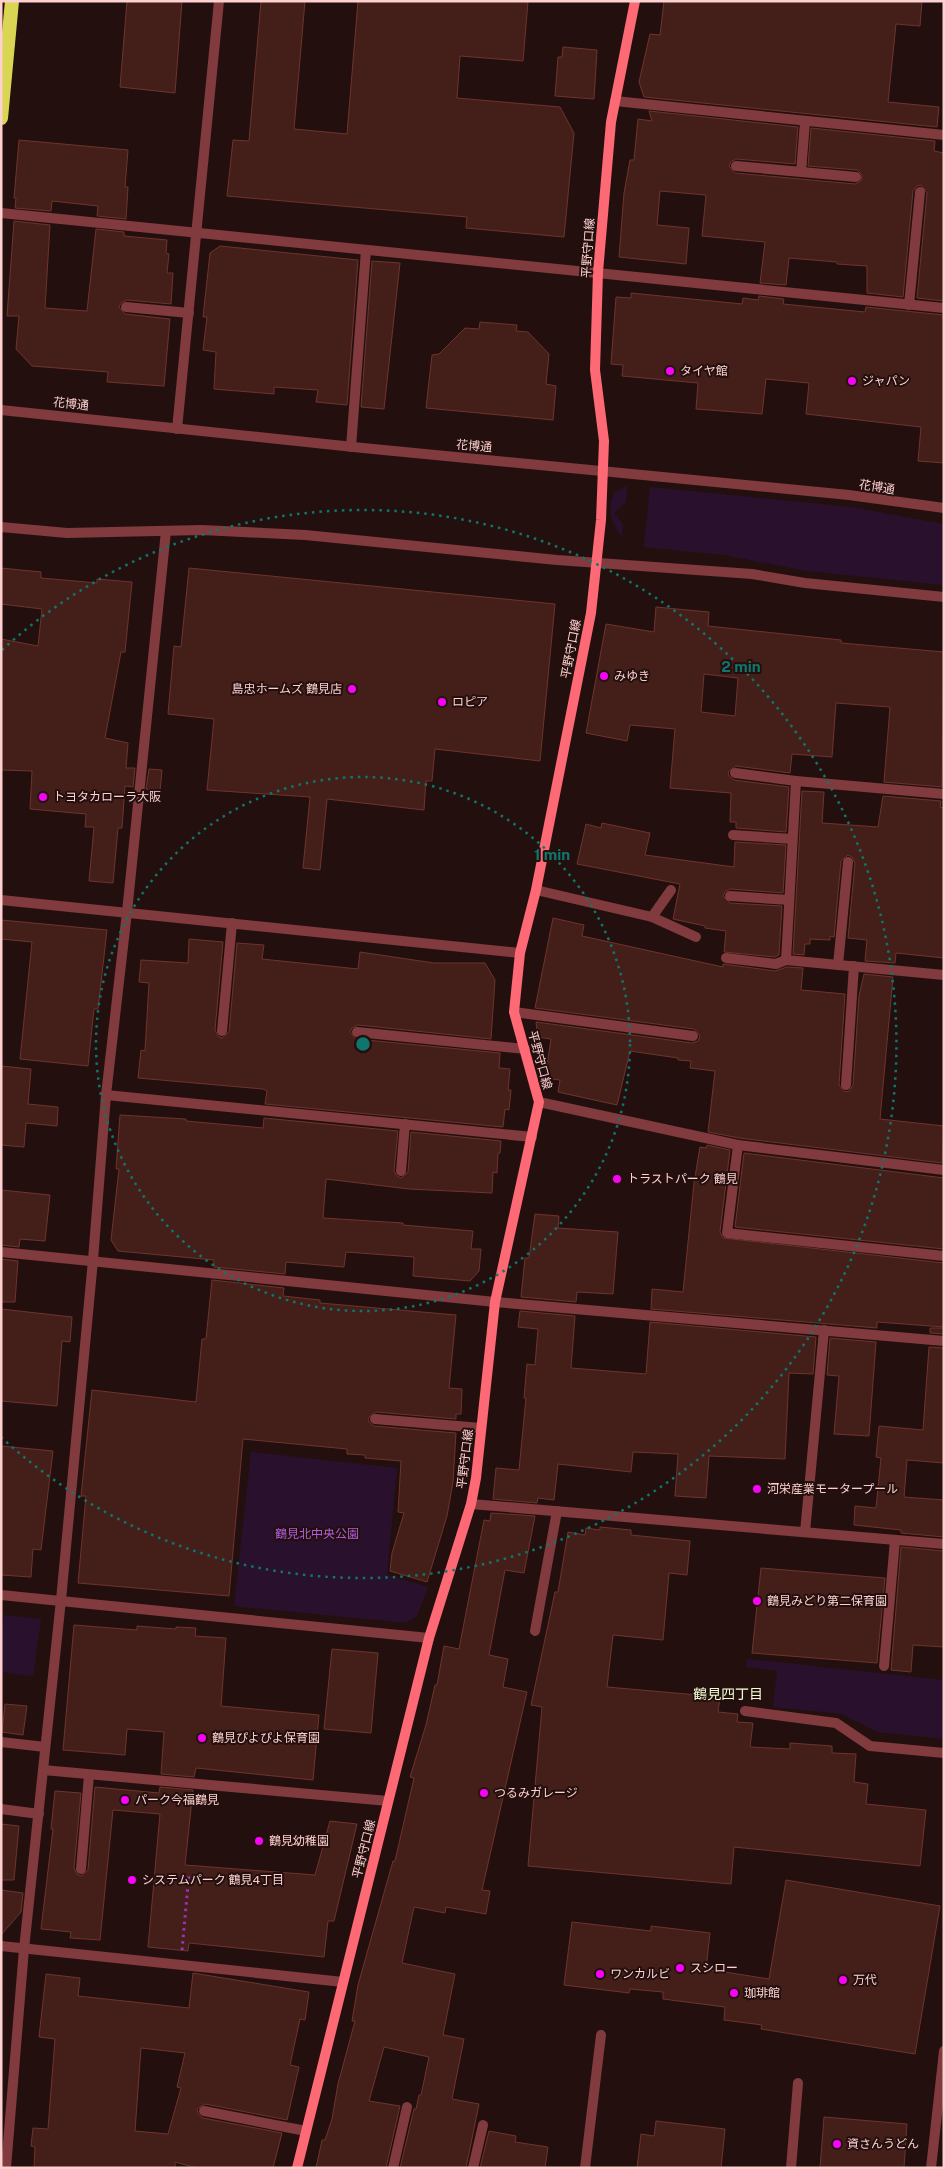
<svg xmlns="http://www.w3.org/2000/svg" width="945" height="2169" font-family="'Public Sans','Noto Sans JP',sans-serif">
  <rect width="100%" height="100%" fill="#23100e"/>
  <g fill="#29112d">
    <path d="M627,486L626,502L614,513L623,524L622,536C611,524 606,508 615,492Z"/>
    <path d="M650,487L851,507L944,524V585L807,571L724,555L644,547Z"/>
    <path d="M251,1452L397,1468L387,1575L428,1587L417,1616L406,1623L234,1606Z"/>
    <path d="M4,1615L41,1619L33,1676L1,1672V1640Z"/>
    <path d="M747,1659L944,1680V1739L877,1732L842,1714L773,1707L777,1671L746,1667Z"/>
  </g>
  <g fill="#441f1a" stroke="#6f332d" fill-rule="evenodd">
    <path d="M127,1H182L175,93L120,87Z"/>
    <path d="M261,1H305L294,129L347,134L358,1H528L523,61L460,56L457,98L560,107L574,133L564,237L466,228L467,217L227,196L233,140L249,141Z"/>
    <path d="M664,1H922L920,26L896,24L888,102L939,107L937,127L644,97L639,82L650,34L660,35Z"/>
    <path d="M563,47L597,50L594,99L555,96L558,57H562Z"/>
    <path d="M649,111L798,127L795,164L736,159L731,162L729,166L735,173L855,184L861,181L862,175L857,170L808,166L811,128L935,141L934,151L944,153V301L917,298L927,193L921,185L917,186L913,191L903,297L867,293V266L837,264V262L789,258L786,285L760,283L765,242L702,236L706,195L660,191L657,225L689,228L686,264L619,257L624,193L630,160H634L638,119L652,121Z"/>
    <path d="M19,140L128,150L125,187H128L126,219L97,216L98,206L52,201L51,211L15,208L16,198H14Z"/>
    <path d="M14,221L50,225L45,308L87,311L96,229L124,232V236L167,240L166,253L169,254L167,273H173L171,304L127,300L121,303L119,307L125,314L170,319L164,386L107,382L108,372L32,366L16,349L19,316H7Z"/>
    <path d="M220,246L358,260L347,405L316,402L318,390L274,387V394L214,389L216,352L203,350L207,317H203L210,253Z"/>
    <path d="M372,261L400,263L384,409L361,407Z"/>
    <path d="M631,293L742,304L743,298L758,300L759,296L784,299L783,304L865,312L866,307L944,315V463L918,461L921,427L806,414L809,383L766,379L762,414L696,409L698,383L622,376L623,365L611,364L616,297L631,298Z"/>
    <path d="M480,322L517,325L516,331L528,332L549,354L546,384L556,386L553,420L426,408L432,355L439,354L465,328L479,329Z"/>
    <path d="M1,568L41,572V578L97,583V579L132,582L125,652H121L105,738L128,743L126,768H135L133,787L125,786L122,828H118L113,883L89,881L94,827H85L86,814L30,809L32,771L1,770V639L38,646L42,609L1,604Z"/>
    <path d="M189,568L555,604L540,761L435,749L432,781H426L424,810L327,799L320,870L303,868L310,797L207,790L214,719L168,714L174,646L181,647Z"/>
    <path d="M656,607L709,612L708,626L841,640V643L944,652L942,787L884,782L890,707L836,703L832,757L792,754L790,773L736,766L728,772L729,776L734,780L789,787L786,832L736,828V822H730L731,793L670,788L675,729L630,725L627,741L586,733L606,624L654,632ZM704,674L738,678L735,716L701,712Z"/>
    <path d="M149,769L162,770L160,791L146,789Z"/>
    <path d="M802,791L824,792L822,823L878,827L883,796L941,801L940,807L944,808V958L896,953L895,963L865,961L867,940L848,938L855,863L852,857L848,855L841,861L834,937L830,936V940L810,939V944H805L804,955L793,954Z"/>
    <path d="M602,823L650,833L645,855L734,867L735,842L786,845L783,893L730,889L725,892L723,896L730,903L782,906L779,955L775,957L724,952L726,931L705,928V926L673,919L680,884L577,864L586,824L601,828Z"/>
    <path d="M553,918L584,925L582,936L723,967V964L775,971L787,967L803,968L801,990L845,994L839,1085L845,1092L849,1091L853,1085L859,996L864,974L893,977L880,1119L944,1126L942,1163L739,1138L708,1132L715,1071L690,1068L691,1061L678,1060V1058L630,1051L617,1105L558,1092L560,1080L545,1078L551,1039L538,1037L536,1022L692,1043L698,1041L700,1036L694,1029L535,1008Z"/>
    <path d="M1,920L107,930L98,1009H94L88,1066L20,1059L32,942L1,939Z"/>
    <path d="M189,939L223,942L215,1030L218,1036L222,1038L229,1032L237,943L264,945L262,959L358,969L360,952L434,963H485L495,980L491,1039L358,1025L352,1028L350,1032L356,1039L500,1053L499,1068L510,1069L508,1090H511L509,1110L505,1109L503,1127L265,1104L267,1091L263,1089L138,1078L141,1050L145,1051L149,983L139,982L141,960L188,963Z"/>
    <path d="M1,1066L31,1069L28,1104L58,1107L57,1126L26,1123L24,1147L1,1145Z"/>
    <path d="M120,1115L186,1119V1121L263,1128L264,1118L398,1131L394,1171L397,1176L401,1178L408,1172L411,1132L501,1141L500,1153H498L497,1173L493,1172L492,1193L409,1189L326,1179L323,1218L403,1223V1225L473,1231L471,1249H481L479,1271L470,1281L413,1276L414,1257L346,1252L344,1267L286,1262L285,1274L214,1267V1260L118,1251L111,1240L119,1169H116Z"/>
    <path d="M707,1145L730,1150L720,1232L723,1238L944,1263V1327L877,1322V1328L651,1309L652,1289L683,1292L694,1183L700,1147L706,1148Z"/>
    <path d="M744,1153L944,1178V1249L735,1227Z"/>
    <path d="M1,1190L50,1195L45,1241L20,1239L19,1247L1,1245Z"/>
    <path d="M535,1214L559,1216L558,1228L618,1232L613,1294L577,1292L576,1302L521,1297L525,1258H529Z"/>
    <path d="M1,1259L18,1261L15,1302H1Z"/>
    <path d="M212,1280L284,1288L283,1296L320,1300V1303L456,1315L449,1388L462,1389L461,1414H456V1419L376,1412L368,1418L369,1422L374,1426L456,1433L453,1482L447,1516L427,1582L390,1571L392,1553L404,1513L398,1512L401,1461L365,1458V1455L347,1454V1449L243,1439L229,1596L78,1583L86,1496H81L92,1390L196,1402L202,1339H206Z"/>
    <path d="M1,1309L72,1317L70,1342L62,1341L57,1406L1,1401Z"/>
    <path d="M520,1311L575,1316L571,1368L646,1374L650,1322L816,1337L813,1374L789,1373L785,1459L709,1456L706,1498L675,1496L678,1454L633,1452L631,1472L558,1464L554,1500L538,1498L537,1503L493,1499L496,1468L519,1470L526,1398H524L527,1364L535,1365L538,1329L518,1327Z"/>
    <path d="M930,1328H944V1334L930,1333Z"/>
    <path d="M830,1338L876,1342L869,1436L834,1434L839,1376L827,1375Z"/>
    <path d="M929,1347L944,1348V1463L907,1460L904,1497L944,1500V1537L901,1533V1530L854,1525L855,1506L876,1508L881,1458L876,1457L879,1426L923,1430Z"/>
    <path d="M1,1446L53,1451L41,1550L33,1549L31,1577L1,1575Z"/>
    <path d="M491,1513L535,1516L524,1573L505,1570L489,1655L508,1659L503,1687L527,1692L482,1890L490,1891L486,1914L446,1907L445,1913L414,1907L402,1963L455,1974L443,2035L464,2039L452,2099L479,2104L466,2168H400L414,2109H416L419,2095H421L429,2057L384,2047L369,2101L400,2106L386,2168H316L322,2140H325L332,2119L338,2084L355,2021H352L358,1985L393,1861H395L414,1778L410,1777L426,1725L435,1685H437L444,1646L459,1649L484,1520L490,1521Z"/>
    <path d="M600,1527L631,1530V1535L690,1541L687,1575L669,1573L663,1640L613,1635L607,1687L720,1697L718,1712L738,1714L737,1722L753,1723L750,1747L790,1749V1743L832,1746V1753L856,1754L854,1782L868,1784L866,1804L926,1810L920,1866L734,1847L731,1884L528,1866L542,1707L531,1705L555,1592H558L568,1532L585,1535L586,1528L600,1530Z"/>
    <path d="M901,1547L944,1551V1647L913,1645L911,1672L891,1670Z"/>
    <path d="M761,1568L885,1578L877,1663L752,1653Z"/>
    <path d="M74,1625L137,1630V1626L176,1629V1627L196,1628L195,1636L226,1638L221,1706L319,1715L313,1780L196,1768L194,1777L161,1774L164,1732L127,1729L125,1755L63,1750Z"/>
    <path d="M332,1649L378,1653L371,1733L324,1729Z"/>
    <path d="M5,1704L27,1706L23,1735L2,1732Z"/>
    <path d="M95,1787L159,1793L160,1787L193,1790L185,1865L315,1875L330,1821L357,1824L334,1921H328L324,1957L189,1943L188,1951L148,1947L160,1814L113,1810L100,1940L70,1938L71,1932L41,1929L53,1829H51L55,1791L81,1793L74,1868L77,1874L81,1876L88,1870Z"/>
    <path d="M1,1824L19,1826L14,1880H1Z"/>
    <path d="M786,1880L940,1906L915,2054L761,2029L762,2025L724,2020L725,2007L663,1999V1992L630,1989L629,1993L564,1985L572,1922L651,1931V1926L710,1933L706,1969L769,1979Z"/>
    <path d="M1,1890L23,1893L21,1912L1,1935Z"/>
    <path d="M193,1973L309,1992L305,2020L300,2019L290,2065L299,2067L287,2120L205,2104L197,2109L198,2114L203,2118L282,2133L273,2168H197L175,2162V2168H34L35,2147L31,2146L33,2128L48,2129L55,2039L39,2037L46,1974L80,1978L78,1996L189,2008ZM141,2048L185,2053L177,2087L181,2088L168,2134L135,2131Z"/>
    <path d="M824,2117L907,2124L904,2168H820Z"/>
    <path d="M656,2121L725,2129L721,2168H637L641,2134L654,2136Z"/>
    <path d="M489,2131L516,2136L515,2142L548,2147L545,2168H480Z"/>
  </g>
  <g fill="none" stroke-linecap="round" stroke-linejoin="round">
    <path stroke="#9e30b3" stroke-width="3" stroke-dasharray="2.5 4" stroke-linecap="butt" d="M182,1950L189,1874"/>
    <g stroke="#813a3e" stroke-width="10">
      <path d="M736,166L856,177"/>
      <path d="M801,172L805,122"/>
      <path d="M909,305L920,192"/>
      <path d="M735,773L796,781"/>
      <path d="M733,835L792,839"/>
      <path d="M536,890L652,917L696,937"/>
      <path d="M730,896L789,900"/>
      <path d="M652,917L671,890"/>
      <path d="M726,958L776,964L786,960"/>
      <path d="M838,965L848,862"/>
      <path d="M514,1012L693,1036"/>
      <path d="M222,1031L232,923"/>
      <path d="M357,1032L525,1049"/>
      <path d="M846,1085L854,966"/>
      <path d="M401,1171L405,1124"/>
      <path d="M375,1419L481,1428"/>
      <path d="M535,1631L557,1511"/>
      <path d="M884,1666L895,1540"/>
      <path d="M745,1711L836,1723L870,1746L944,1753"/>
      <path d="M1,1742L45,1747"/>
      <path d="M1,1809L39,1814"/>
      <path d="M81,1869L89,1775"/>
      <path d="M204,2111L306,2131"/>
      <path d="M393,2168L407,2107"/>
      <path d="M473,2168L483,2125"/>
      <path d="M585,2168L601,2035"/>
      <path d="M791,2168L798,2083"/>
    </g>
    <g stroke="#813a3e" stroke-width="10">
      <path d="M615,101L944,135"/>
      <path d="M1,213L944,308"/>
      <path d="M126,307L189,313"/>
      <path d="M177,429L219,1"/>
      <path d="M351,447L366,250"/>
      <path d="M944,794L796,781L786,960L944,975"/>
      <path d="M1,900L520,953"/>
      <path d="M106,1095L532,1137"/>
      <path d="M539,1102L738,1145L944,1170"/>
      <path d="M738,1145L727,1233L944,1256"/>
      <path d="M1,1252L495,1302L944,1341"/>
      <path d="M471,1504L944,1544"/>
      <path d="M805,1532L824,1330"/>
      <path d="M1,1595L429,1638"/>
      <path d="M43,1770L388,1801"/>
      <path d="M1,1946L343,1982"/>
      <path d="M6,2168L24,1949L61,1600L93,1260L106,1095L127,912L166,531"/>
      <path d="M931,2168L944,2051"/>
    </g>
    <g stroke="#813a3e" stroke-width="10">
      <path d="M1,410L363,448L849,495L944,508"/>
      <path d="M1,527L67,533L202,530L305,535L557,560L752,574L805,583L944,597"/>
    </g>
    <path stroke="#fd6974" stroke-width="10" d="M297,2168L429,1638L471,1504L476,1478L495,1302L539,1102L514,1012L520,953L536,890L591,613L601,520L604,441L595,370L598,272L611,122L635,1"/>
    <path stroke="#d8d653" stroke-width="14" d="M1,118L12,1"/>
  </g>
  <g fill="none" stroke="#0f766e" stroke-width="2.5" stroke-dasharray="2.5 5">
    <circle cx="363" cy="1044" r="267"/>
    <path d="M2 650A534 534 0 1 1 2 1438"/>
  </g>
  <g fill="#f803f8" stroke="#23100e" stroke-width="2">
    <circle cx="670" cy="371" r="5"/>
    <circle cx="852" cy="381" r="5"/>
    <circle cx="604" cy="676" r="5"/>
    <circle cx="352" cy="689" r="5"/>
    <circle cx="442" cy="702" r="5"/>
    <circle cx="43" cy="797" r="5"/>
    <circle cx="617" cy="1179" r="5"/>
    <circle cx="757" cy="1489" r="5"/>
    <circle cx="757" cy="1601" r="5"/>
    <circle cx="202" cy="1738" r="5"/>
    <circle cx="484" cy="1793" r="5"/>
    <circle cx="125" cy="1800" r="5"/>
    <circle cx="259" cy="1841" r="5"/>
    <circle cx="132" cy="1880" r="5"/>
    <circle cx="680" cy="1968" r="5"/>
    <circle cx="600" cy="1974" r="5"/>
    <circle cx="843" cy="1980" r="5"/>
    <circle cx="734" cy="1993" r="5"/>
    <circle cx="837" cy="2144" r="5"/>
  </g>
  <g text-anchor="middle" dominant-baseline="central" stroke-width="4" stroke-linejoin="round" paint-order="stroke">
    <g font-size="12" fill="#fed1d1" stroke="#23100e">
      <text transform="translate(588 248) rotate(-86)">平野守口線</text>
      <text transform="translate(71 404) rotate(6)">花博通</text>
      <text transform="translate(474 446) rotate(5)">花博通</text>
      <text transform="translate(877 487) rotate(9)">花博通</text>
      <text transform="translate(571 649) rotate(-79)">平野守口線</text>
      <text transform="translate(540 1060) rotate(75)">平野守口線</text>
      <text transform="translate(465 1459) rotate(-83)">平野守口線</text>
      <text transform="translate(364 1849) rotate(-76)">平野守口線</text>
    </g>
    <g font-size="12" fill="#fed1d1" stroke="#23100e" text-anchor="start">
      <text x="680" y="371">タイヤ館</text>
      <text x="862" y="381">ジャパン</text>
      <text x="614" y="676">みゆき</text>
      <text x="342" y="689" text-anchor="end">島忠ホームズ 鶴見店</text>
      <text x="452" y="702">ロピア</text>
      <text x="53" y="797">トヨタカローラ大阪</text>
      <text x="627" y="1179">トラストパーク 鶴見</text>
      <text x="767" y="1489">河栄産業モータープール</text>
      <text x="767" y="1601">鶴見みどり第二保育園</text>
      <text x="212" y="1738">鶴見ぴよぴよ保育園</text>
      <text x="494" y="1793">つるみガレージ</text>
      <text x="135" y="1800">パーク今福鶴見</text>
      <text x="269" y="1841">鶴見幼稚園</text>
      <text x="142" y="1880">システムパーク 鶴見4丁目</text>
      <text x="690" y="1968">スシロー</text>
      <text x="610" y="1974">ワンカルビ</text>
      <text x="853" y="1980">万代</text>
      <text x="744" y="1993">珈琲館</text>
      <text x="847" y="2144">資さんうどん</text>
    </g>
    <g font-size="12" fill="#b15dde" stroke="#23100e">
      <text x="317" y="1534">鶴見北中央公園</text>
    </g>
    <g font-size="14" fill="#f3fed3" stroke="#23100e">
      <text x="728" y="1694">鶴見四丁目</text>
    </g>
  </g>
  <circle cx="363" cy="1044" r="8" fill="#0f766e" stroke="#23100e" stroke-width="2.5"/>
  <g font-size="15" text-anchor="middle" font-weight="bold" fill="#0f766e" stroke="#23100e" stroke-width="4" stroke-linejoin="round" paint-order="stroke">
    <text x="741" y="672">2 min</text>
    <text x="552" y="860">1 min</text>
  </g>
  <rect width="945" height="2169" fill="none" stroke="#fed1d1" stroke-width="5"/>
</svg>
